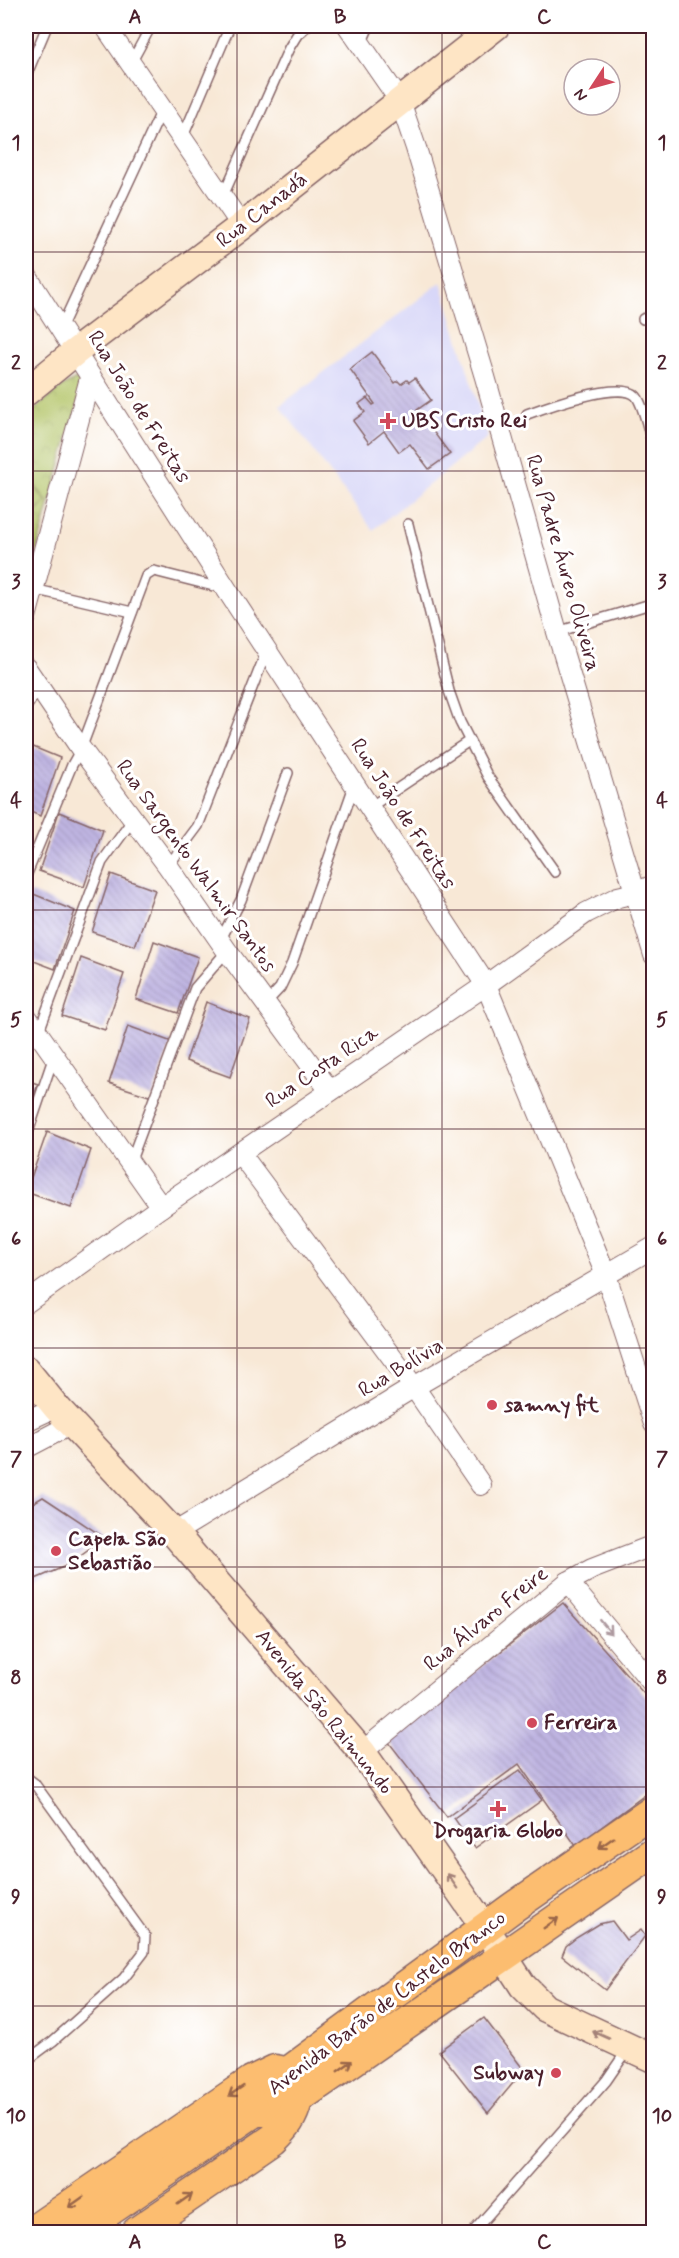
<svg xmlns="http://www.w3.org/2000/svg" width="679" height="2258" font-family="Mynerve,sans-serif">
  <defs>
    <pattern id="park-crowns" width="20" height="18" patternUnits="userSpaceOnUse" patternTransform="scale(1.5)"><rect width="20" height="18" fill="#b4c569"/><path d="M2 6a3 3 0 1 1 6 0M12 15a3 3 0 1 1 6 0" fill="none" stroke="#9ca95b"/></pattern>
    <pattern id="building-back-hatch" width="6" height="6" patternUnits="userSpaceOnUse" patternTransform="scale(1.5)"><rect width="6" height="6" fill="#bfb5e2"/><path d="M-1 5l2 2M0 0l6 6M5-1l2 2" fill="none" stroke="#a69bc2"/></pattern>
  </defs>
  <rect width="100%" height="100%" fill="#fff"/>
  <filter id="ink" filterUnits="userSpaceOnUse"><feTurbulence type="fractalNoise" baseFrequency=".0167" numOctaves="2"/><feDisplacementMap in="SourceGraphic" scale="12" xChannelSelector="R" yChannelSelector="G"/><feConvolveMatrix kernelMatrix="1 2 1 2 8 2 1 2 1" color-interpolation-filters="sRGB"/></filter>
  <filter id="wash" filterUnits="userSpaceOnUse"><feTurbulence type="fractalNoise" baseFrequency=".008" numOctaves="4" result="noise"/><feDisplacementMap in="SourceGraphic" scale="24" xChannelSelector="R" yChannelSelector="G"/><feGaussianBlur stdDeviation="1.35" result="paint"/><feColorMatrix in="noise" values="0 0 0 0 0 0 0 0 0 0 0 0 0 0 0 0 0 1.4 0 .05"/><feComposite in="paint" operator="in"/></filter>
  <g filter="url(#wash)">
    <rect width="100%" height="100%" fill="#f8e8d6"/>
    <path fill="#d8d7f8" d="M441,282L488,437L373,530L280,406Z"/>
    <path fill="url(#park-crowns)" stroke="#7f724a" stroke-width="1.5" d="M76,379L83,386L26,589V416L63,386Z"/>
    <path fill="#b4c569" stroke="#7f724a" stroke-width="1.5" d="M26,475L47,502L26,519Z"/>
    <g id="blocks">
      <g fill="url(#building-back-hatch)">
        <path d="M372,352L395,383L398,381L401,384L407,380L409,382L415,378L431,400L417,410L450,454L429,469L410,444L399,452L384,431L369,443L353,421L365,412L359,404L367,398L373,405L375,404L350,369Z"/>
        <path d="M26,744L60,758L40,816L26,810Z"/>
        <path d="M59,812L103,830L84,887L39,871Z"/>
        <path d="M111,874L155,890L135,946L92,932Z"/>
        <path d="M31,893L75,911L55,969L26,958V909Z"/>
        <path d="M154,941L198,957L178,1013L136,999Z"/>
        <path d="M81,958L124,974L105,1030L62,1016Z"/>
        <path d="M206,1002L250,1019L230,1077L186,1061Z"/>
        <path d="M128,1026L172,1042L152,1097L109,1083Z"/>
        <path d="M26,1080L38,1084L26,1119Z"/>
        <path d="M47,1132L91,1150L71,1208L26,1192Z"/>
        <path d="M43,1497L105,1538L68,1565L26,1583V1507Z"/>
        <path d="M563,1603L654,1705V1788L576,1846L519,1764L447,1817L387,1740Z"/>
        <path d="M520,1770L542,1800L475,1848L454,1818Z"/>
        <path d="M612,1921L626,1940L641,1930L645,1936L605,1990L562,1956L566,1946L576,1938L599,1924Z"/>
        <path d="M484,2018L524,2070L488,2113L439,2051Z"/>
      </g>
    </g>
  </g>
  <g filter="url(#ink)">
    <use href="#blocks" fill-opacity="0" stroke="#876567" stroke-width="1.5"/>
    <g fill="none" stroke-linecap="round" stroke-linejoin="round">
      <g stroke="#876567" stroke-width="12">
        <g id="lane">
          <path d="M361,44L369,26"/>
          <path d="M131,63L151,26"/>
          <path d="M26,76L47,26"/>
          <path d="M182,139L230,26"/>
          <path d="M223,196L289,48L297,35L307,26"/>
          <path d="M643,319L654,315"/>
          <path d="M61,328L162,110"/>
          <path d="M527,414C546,407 621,380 636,396C644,405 650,437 654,450"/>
          <path d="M408,524L449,691L460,722L488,777L555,872"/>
          <path d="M33,589L132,612"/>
          <path d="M557,632L654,603"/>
          <path d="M26,707L40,687"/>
          <path d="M370,807L469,741"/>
          <path d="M168,866L198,826L267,650"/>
          <path d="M26,876L72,765L81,749L146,576L154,571L225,589"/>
          <path d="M220,941L241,900L288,773"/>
          <path d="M265,1004L280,988L292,963L354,786"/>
          <path d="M39,1031L102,862L134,818"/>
          <path d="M26,1138L54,1056"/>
          <path d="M130,1163L195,988L227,951"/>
          <path d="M26,1777L34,1783L145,1936L144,1952L124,1978L53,2041L26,2061"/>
          <path d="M473,2232L606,2081L628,2049"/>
        </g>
      </g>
      <g stroke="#876567" stroke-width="22">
        <g id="street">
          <path d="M105,26L242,226"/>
          <path d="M348,26L400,101L416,148L485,377L557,632L654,955"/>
          <path d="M26,275L227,590L486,985L606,1275L654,1424"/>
          <path d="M26,617L90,378"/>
          <path d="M26,668L81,749L168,866L227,951L330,1091"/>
          <path d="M26,1016L161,1207"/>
          <path d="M240,1153L414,1387L481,1485"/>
          <path d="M26,1303L161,1207L486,985L586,913L618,897L635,893L654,885"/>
          <path d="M26,1421L56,1407"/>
          <path d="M26,1448L72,1424"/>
          <path d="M174,1533L414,1387L654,1247"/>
          <path d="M568,1582L654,1685"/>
          <path d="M362,1752L568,1582L592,1569L654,1545"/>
        </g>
      </g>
      <g stroke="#876567" stroke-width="30">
        <g id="secondary">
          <path d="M26,392L75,352L242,226L496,26"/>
          <path d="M26,1370L56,1407L174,1533L362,1752L486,1929L523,1986L545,2008L654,2059"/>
        </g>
      </g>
      <g stroke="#876567" stroke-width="33">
        <g id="primary">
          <path d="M255,2111L265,2089L512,1908L654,1810"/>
          <path d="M255,2111H280L654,1852"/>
          <path d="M31,2232L252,2081L275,2070L280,2071"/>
          <path d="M78,2232L255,2111"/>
          <path d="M137,2232L273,2139C286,2126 293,2118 297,2100"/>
        </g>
      </g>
      <use href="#lane" stroke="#fff" stroke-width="9"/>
      <use href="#street" stroke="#fff" stroke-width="20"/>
      <use href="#secondary" stroke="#fee5c5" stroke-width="27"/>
      <use href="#primary" stroke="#fcbd6f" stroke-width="30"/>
    </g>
    <defs><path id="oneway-shaft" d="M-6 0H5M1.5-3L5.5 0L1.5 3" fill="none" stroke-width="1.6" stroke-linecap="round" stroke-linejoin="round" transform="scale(1.5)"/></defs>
    <use stroke="#ae9aa0" href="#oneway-shaft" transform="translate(606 1627) rotate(50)"/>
    <g stroke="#9a664a">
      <use href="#oneway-shaft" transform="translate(606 1843) rotate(145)"/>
      <use href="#oneway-shaft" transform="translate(551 1923) rotate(-35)"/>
      <use href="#oneway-shaft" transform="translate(345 2066) rotate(-35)"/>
      <use href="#oneway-shaft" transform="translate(236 2091) rotate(146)"/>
      <use href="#oneway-shaft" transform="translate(185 2199) rotate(-35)"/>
      <use href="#oneway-shaft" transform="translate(76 2202) rotate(145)"/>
    </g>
    <g stroke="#a48278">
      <use href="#oneway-shaft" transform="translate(452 1881) rotate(-125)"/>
      <use href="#oneway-shaft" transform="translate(601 2035) rotate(-156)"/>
    </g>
  </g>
  <path fill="none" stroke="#4a1f2b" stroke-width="1.5" stroke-opacity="0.55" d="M237,26V2232M442,26V2232M26,252H654M26,471H654M26,691H654M26,910H654M26,1129H654M26,1348H654M26,1567H654M26,1787H654M26,2006H654"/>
  <g fill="#d1495b" stroke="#fff" stroke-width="2">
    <path d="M385 412h6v6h6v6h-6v6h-6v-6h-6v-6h6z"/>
    <circle cx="492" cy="1405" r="6"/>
    <circle cx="56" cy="1551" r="6"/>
    <circle cx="532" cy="1723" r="6"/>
    <path d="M495 1800h6v6h6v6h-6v6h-6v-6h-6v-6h6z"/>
    <circle cx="556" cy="2073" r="6"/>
  </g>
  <g text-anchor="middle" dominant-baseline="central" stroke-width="6" stroke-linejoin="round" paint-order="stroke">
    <g font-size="21" fill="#4a1f2b" stroke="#fff">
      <text transform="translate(262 210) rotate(-38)">Rua Canadá</text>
      <text transform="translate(139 407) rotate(58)">Rua João de Freitas</text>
      <text transform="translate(563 563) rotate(74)">Rua Padre Áureo Oliveira</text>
      <text transform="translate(403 814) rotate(57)">Rua João de Freitas</text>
      <text transform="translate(196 866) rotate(54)">Rua Sargento Walmir Santos</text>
      <text transform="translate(322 1067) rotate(-34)">Rua Costa Rica</text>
      <text transform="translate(401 1368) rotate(-31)">Rua Bolívia</text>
      <text transform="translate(486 1619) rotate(-39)">Rua Álvaro Freire</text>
      <text transform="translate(324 1712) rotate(51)">Avenida São Raimundo</text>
      <text transform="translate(387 2003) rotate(-37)">Avenida Barão de Castelo Branco</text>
    </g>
    <g font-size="21" font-weight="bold" fill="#4a1f2b" stroke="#fff" text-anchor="start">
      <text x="402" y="421">UBS Cristo Rei</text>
      <text x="504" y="1405">samny fit</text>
      <text x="68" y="1539">Capela São<tspan x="68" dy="24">Sebastião</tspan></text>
      <text x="544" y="1723">Ferreira</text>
      <text x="498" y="1831" text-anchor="middle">Drogaria Globo</text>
      <text x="544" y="2073" text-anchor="end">Subway</text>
    </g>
  </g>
  <rect width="679" height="2258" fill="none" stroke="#fff" stroke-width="66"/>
  <g transform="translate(592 87) rotate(234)"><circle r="28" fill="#ffffff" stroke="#b7a5aa" stroke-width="1.5"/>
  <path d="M0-4.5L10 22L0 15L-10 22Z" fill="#d1495b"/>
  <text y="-9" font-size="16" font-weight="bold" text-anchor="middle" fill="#4a1f2b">N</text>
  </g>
  <rect x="33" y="33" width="613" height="2192" fill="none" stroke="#4a1f2b" stroke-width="2"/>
  <g font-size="20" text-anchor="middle" font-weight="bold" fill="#4a1f2b">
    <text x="135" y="23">A</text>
    <text x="340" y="23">B</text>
    <text x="544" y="23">C</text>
    <text x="16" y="149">1</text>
    <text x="662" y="149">1</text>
    <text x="16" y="369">2</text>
    <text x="662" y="369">2</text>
    <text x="16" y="588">3</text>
    <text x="662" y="588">3</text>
    <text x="16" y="807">4</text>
    <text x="662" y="807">4</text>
    <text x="16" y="1026">5</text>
    <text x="662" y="1026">5</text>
    <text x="16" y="1245">6</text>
    <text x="662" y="1245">6</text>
    <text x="16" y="1465">7</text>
    <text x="662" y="1465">7</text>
    <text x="16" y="1684">8</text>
    <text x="662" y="1684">8</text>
    <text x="16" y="1903">9</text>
    <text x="662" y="1903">9</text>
    <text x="16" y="2122">10</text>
    <text x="662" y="2122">10</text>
    <text x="135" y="2248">A</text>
    <text x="340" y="2248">B</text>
    <text x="544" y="2248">C</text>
  </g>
</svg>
